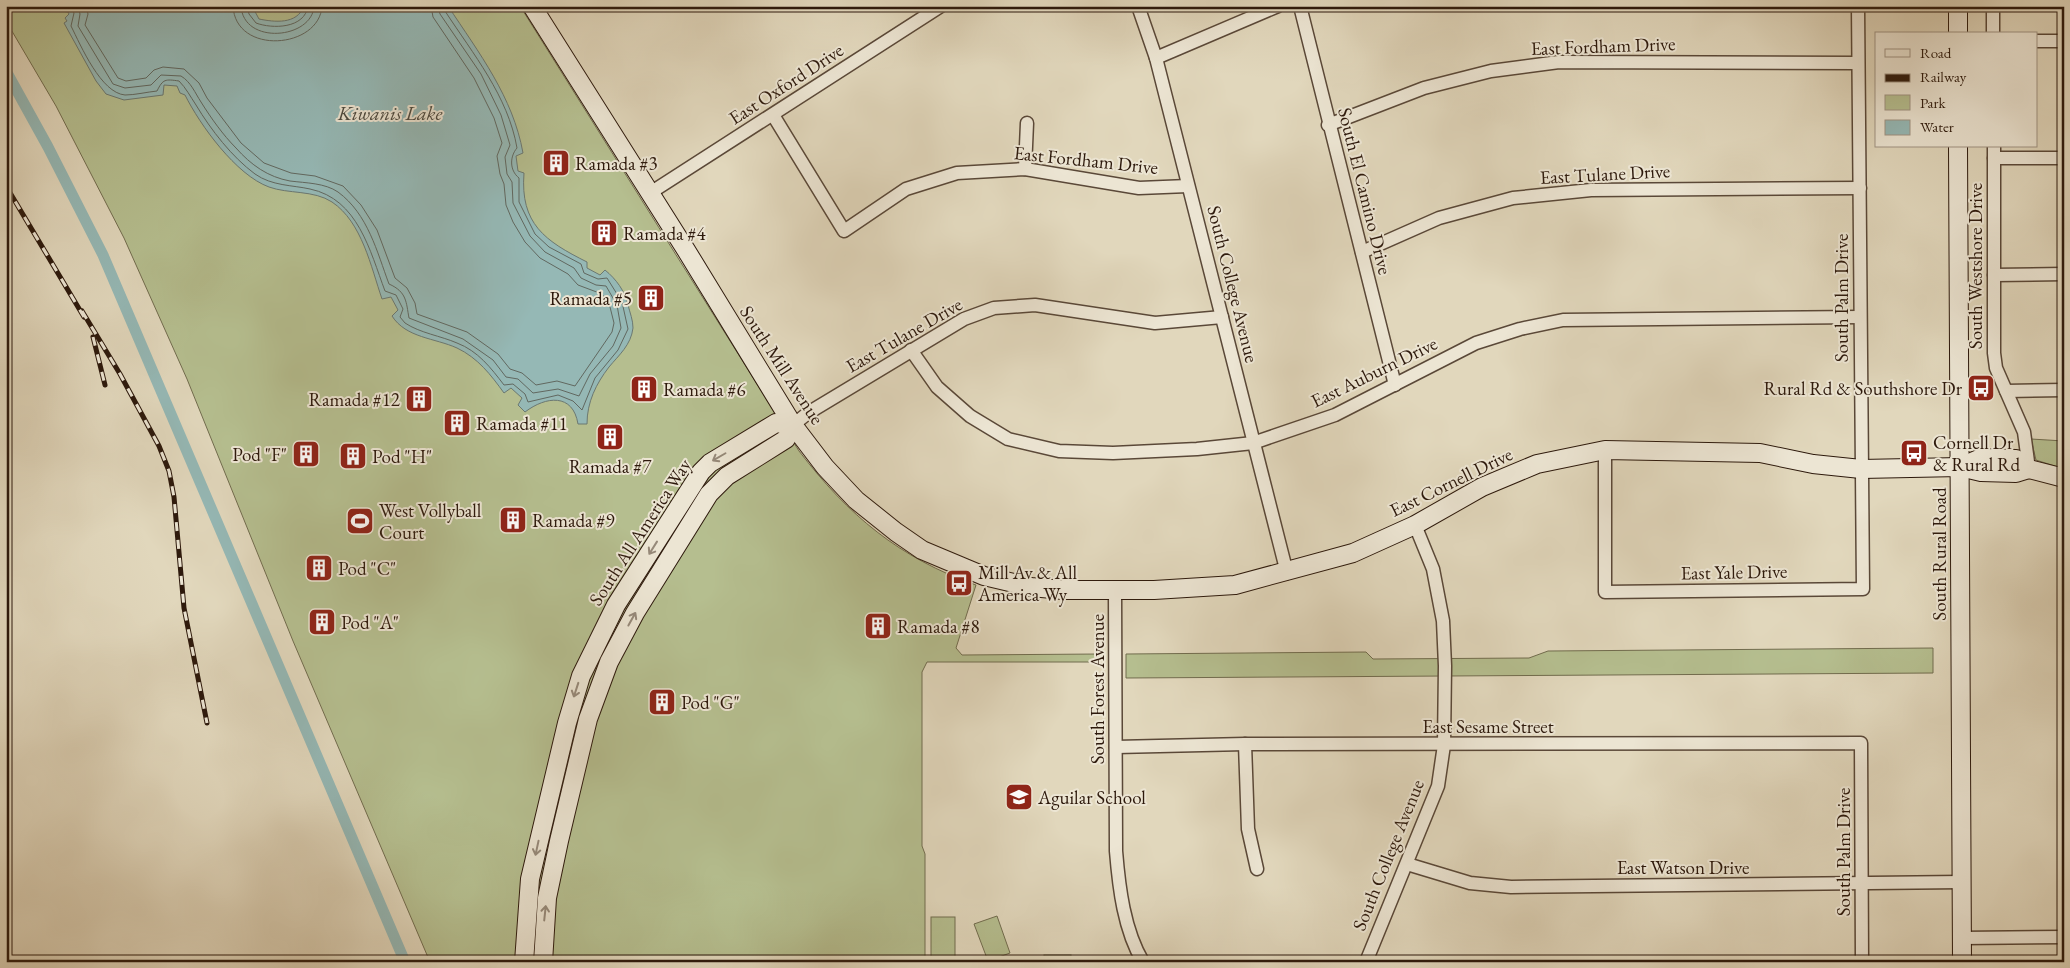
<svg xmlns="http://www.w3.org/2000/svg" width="2070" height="968" font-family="'EB Garamond',serif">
  <rect width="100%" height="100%" fill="#e1d7bc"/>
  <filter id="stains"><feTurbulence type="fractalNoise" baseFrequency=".004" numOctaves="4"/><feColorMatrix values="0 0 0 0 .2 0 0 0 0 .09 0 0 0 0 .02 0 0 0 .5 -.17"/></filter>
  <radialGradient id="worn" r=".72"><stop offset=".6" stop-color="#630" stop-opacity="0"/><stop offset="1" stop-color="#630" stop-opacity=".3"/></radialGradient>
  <g fill="#b5be8f" stroke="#716c4e">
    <path d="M6,6H520L799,451C848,515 899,558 976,585L956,648L962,655L1098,654V662H927L922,672V846L925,854V962H430L293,641L187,379L124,238L56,106L6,21Z"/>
    <path d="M2031,439L2064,441V469L2036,460Z"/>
    <path d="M1933,648V673L1126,678V654L1366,652L1373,659L1529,658L1548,651Z"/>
    <path d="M997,916L1010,953L988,961L974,924Z"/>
    <rect x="931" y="917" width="24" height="45"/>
    <rect x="1044" y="955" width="27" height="7"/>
  </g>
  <path fill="#95b8b5" stroke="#6b7871" d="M55,6H252L259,19C274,22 297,25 304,6H448C479,53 513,97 523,153L516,156L518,171L524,173C520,224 545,241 587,262V268L600,275L605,270C616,279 625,291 628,305C630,313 633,320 633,328C631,345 619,355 609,367C596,384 587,402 587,424H578C573,393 546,396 525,412L518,405L522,398L511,388L504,393C491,375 478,358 457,348C435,338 406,338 392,316L398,310L391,297L382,299C371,267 362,222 332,202C314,190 288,194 269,187C236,175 200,125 185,95L180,93L177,86L164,85L163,95L124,100L106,94L96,81L64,23L67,21L65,18L69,14L68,12L61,11L60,8L56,9Z"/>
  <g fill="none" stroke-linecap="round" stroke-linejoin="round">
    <g stroke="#616860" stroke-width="1">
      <path d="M70,6L74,13L71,26C81,46 101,93 125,95C135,95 147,92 157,91C163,79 165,79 179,81C186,88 190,96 196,105C211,130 232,157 255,174C272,186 292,185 310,189C358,199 370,251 385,291L396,295L403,309L400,317L405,323C420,333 441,336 457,343C478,351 491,368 504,385L513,384L525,394L528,402L558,395L573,401L582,410L595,378L618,350L628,329L622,302L607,278L598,279L584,273L581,264L549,247L535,234L519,202V178C509,170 510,156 517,148C508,96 473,54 445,11V6"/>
      <path d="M78,6L80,14L78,26L113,84L125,88L151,85L161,75L181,76C191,82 195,93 201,102C211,118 223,135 236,148C251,165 268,177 290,181C306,183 325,183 338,192C368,214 377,252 389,284C407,292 406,302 409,318L463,339L493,360L506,377L518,379L533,393L558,389L579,396L590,374L613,346L621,328L617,305L606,286L596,285L581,278L574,268L545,252L530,236L513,203L512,182L507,174L505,157L510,145L501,115L481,74L440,14L438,6"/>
      <path d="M86,6L88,14L85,25L118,78L126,81L146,78L154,70L163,67L184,69L199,83L207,98L241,143L264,163L291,173L315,176L343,186L361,205L377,230L395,278L407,288L415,303L417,314L467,332L498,354L510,369L522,373L536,385L557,381L575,386L612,332L614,323L610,307L602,294L578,285L568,274L540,258L525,242L513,222L506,205L504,184L500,174L497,156L502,143L494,118L474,78L433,17L431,6"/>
      <path d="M233,6C235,56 320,49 322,6"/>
      <path d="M241,6C243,46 313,39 314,6"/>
      <path d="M247,6L249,14L256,23C272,29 305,29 308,6"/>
    </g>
    <path stroke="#95b8b5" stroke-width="11" d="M6,71L48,147L103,255L405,962"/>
    <g stroke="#5a4838" stroke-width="15">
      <g id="street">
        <path d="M1138,6L1156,58L1287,573"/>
        <path d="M1300,6L1395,385"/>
        <path d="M1993,6V34"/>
        <path d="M2036,41H2064"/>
        <path d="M1156,58L1278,6"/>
        <path d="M773,115L844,231L906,189L957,173L1025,169L1139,188L1188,186"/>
        <path d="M1328,125L1424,88L1491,71L1559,62L1858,63"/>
        <path d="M1994,146V353L1996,368L2024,432L2029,469"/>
        <path d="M1994,158H2064"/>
        <path d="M1025,169L1027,123"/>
        <path d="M650,193L941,6"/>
        <path d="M1362,252L1439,218L1513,198L1591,190L1860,188"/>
        <path d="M1994,275L2064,274"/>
        <path d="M911,350L937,387L970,416L1008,439L1059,451L1113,453L1197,449L1253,443L1335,415L1476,343L1520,329L1563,320L1860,317"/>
        <path d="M2006,391L2064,390"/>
        <path d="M793,425L808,413L964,319L994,308L1035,305L1155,323L1222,317"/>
        <path d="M1605,450V592L1863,589L1858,6"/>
        <path d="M1115,591L1116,851C1119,888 1124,930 1143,962"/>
        <path d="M1245,744L1248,829L1257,869"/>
        <path d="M1116,747L1245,744L1861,743L1862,962"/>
        <path d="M1407,864L1470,883L1511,887L1962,882"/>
        <path d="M1962,938L2064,937"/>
        <path d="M1366,962L1438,786L1444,745L1445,666L1443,621L1433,569L1415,525"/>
      </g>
    </g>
    <g stroke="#2d190c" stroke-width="20">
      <g id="secondary">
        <path d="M532,6L686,250L793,425L825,467L856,500L896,532L922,550L984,576L1031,587L1063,590H1154L1235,585L1353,553L1415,525L1482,487L1537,464L1605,450L1760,453L1813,464L1861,469L1960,467L1981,472L2016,473L2029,469"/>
        <path d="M1958,6V34"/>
        <path d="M1958,146L1962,962"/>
        <path d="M1960,467L1981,458L2016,459L2029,469L2064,478"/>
        <path d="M524,962L530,879L567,723L581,676L616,605L701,472L710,463L776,423L793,425"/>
        <path d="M543,962L547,898L559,841L588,719L609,662L635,613L709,494L727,476L786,439L793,425"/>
      </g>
    </g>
    <use href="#street" stroke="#ece5d3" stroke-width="12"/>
    <use href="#secondary" stroke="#ece5d3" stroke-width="18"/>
    <g stroke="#2d190c" stroke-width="5">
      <g id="rail">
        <path d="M6,186L84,317"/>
        <path d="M82,311L120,374L159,446L169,471L174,497L184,608L207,723"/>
        <path d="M93,337L105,385"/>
      </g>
    </g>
    <use href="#rail" stroke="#ece5d3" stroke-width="3" stroke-dasharray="9" stroke-linecap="butt"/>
  </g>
  <defs><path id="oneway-shaft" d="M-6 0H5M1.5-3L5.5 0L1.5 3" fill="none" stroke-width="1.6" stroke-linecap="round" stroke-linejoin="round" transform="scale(1.25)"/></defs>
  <g stroke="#968979">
    <use href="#oneway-shaft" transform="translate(719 457) rotate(150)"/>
    <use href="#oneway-shaft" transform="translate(653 548) rotate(122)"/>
    <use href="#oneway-shaft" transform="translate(632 619) rotate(-61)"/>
    <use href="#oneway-shaft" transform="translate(576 690) rotate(108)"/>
    <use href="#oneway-shaft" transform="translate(537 848) rotate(102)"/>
    <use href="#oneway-shaft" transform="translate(545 913) rotate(-84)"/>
  </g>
  <defs>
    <g id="building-square" transform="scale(1.4375)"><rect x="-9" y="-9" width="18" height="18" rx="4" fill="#8f2418" stroke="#ece5d3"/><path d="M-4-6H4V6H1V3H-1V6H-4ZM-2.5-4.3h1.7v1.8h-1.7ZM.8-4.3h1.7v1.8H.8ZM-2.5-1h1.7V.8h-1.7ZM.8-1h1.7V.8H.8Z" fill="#fff"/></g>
    <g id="bus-square" transform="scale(1.4375)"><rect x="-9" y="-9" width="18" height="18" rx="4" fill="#8f2418" stroke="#ece5d3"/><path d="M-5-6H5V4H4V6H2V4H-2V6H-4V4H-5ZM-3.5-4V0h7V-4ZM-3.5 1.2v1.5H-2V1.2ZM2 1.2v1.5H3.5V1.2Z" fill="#fff"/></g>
    <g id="stadium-square" transform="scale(1.4375)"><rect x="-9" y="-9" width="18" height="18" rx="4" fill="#8f2418" stroke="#ece5d3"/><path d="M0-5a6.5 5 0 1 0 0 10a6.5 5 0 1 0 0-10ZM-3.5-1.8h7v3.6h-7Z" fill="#fff"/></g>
    <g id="school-square" transform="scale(1.4375)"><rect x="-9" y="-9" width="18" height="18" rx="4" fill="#8f2418" stroke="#ece5d3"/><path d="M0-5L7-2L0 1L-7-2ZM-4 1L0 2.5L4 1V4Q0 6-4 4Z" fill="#fff"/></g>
  </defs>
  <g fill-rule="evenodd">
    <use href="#building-square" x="556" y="163"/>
    <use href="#building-square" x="604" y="233"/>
    <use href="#building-square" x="651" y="298"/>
    <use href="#bus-square" x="1981" y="388"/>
    <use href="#building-square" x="644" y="389"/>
    <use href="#building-square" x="419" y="399"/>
    <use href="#building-square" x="457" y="423"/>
    <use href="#building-square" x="610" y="437"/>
    <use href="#bus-square" x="1914" y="453"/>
    <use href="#building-square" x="306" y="454"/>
    <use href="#building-square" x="353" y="456"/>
    <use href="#building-square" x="513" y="520"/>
    <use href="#stadium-square" x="360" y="521"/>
    <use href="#building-square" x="319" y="568"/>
    <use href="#bus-square" x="959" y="583"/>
    <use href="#building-square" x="322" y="622"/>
    <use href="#building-square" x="878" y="626"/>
    <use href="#building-square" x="662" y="702"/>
    <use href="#school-square" x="1019" y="797"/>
  </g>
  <g text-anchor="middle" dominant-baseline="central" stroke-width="4" stroke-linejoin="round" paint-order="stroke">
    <g font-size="19" fill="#2d190c" stroke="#ece5d3">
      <text transform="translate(1603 46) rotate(-2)">East Fordham Drive</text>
      <text transform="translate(786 84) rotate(-33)">East Oxford Drive</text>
      <text transform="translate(1086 160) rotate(6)">East Fordham Drive</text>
      <text transform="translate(1605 174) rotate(-3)">East Tulane Drive</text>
      <text transform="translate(1365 191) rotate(76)">South El Camino Drive</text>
      <text transform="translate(1975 266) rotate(-90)">South Westshore Drive</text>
      <text transform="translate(1233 284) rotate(76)">South College Avenue</text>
      <text transform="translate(1841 298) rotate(-90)">South Palm Drive</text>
      <text transform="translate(904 335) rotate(-30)">East Tulane Drive</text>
      <text transform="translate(782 365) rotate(57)">South Mill Avenue</text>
      <text transform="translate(1374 372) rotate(-26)">East Auburn Drive</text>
      <text transform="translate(1451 482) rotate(-26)">East Cornell Drive</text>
      <text transform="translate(640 532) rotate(-57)">South All America Way</text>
      <text transform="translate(1939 554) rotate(-90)">South Rural Road</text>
      <text transform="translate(1734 572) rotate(-1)">East Yale Drive</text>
      <text transform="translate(1097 689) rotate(-90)">South Forest Avenue</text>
      <text x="1488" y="726">East Sesame Street</text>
      <text transform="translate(1843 852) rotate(-90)">South Palm Drive</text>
      <text transform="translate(1388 855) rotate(-68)">South College Avenue</text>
      <text x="1683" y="867">East Watson Drive</text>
    </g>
    <g font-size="19" fill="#2d190c" stroke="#ece5d3" text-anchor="start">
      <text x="575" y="163">Ramada #3</text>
      <text x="623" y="233">Ramada #4</text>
      <text x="632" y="298" text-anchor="end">Ramada #5</text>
      <text x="1962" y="388" text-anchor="end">Rural Rd &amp; Southshore Dr</text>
      <text x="663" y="389">Ramada #6</text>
      <text x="400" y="399" text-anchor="end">Ramada #12</text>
      <text x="476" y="423">Ramada #11</text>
      <text x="1933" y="442">Cornell Dr<tspan x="1933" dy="22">&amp; Rural Rd</tspan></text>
      <text x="287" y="454" text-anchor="end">Pod "F"</text>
      <text x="372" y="456">Pod "H"</text>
      <text x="610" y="466" text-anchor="middle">Ramada #7</text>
      <text x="379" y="510">West Vollyball<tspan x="379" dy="22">Court</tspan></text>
      <text x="532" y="520">Ramada #9</text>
      <text x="338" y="568">Pod "C"</text>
      <text x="978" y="572">Mill Av &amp; All<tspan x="978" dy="22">America Wy</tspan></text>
      <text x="341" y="622">Pod "A"</text>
      <text x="897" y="626">Ramada #8</text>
      <text x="681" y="702">Pod "G"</text>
      <text x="1038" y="797">Aguilar School</text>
    </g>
    <g font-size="20" font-style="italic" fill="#4c493f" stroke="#ece5d3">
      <text x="390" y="113">Kiwanis Lake</text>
    </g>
  </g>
  <rect width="2070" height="968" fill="none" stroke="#e1d7bc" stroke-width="25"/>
  <rect x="8" y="8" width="2055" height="953" fill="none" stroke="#2d190c" stroke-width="2.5"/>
  <rect x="12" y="12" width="2045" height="943" fill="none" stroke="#2d190c"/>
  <rect x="1875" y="32" width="162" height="115" fill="#ece5d3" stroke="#a09383"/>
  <rect x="1885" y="49" width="25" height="8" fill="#ece5d3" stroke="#a09383"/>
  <text x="1920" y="58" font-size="15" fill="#2d190c">Road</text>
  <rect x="1885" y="74" width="25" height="8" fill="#2d190c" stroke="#a09383"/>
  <text x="1920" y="82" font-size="15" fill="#2d190c">Railway</text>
  <rect x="1885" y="95" width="25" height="15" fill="#b5be8f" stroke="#a09383"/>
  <text x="1920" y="108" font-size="15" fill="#2d190c">Park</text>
  <rect x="1885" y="120" width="25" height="15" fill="#95b8b5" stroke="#a09383"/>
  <text x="1920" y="132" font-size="15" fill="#2d190c">Water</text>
  <rect width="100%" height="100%" filter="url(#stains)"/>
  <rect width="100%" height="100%" fill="url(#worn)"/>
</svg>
